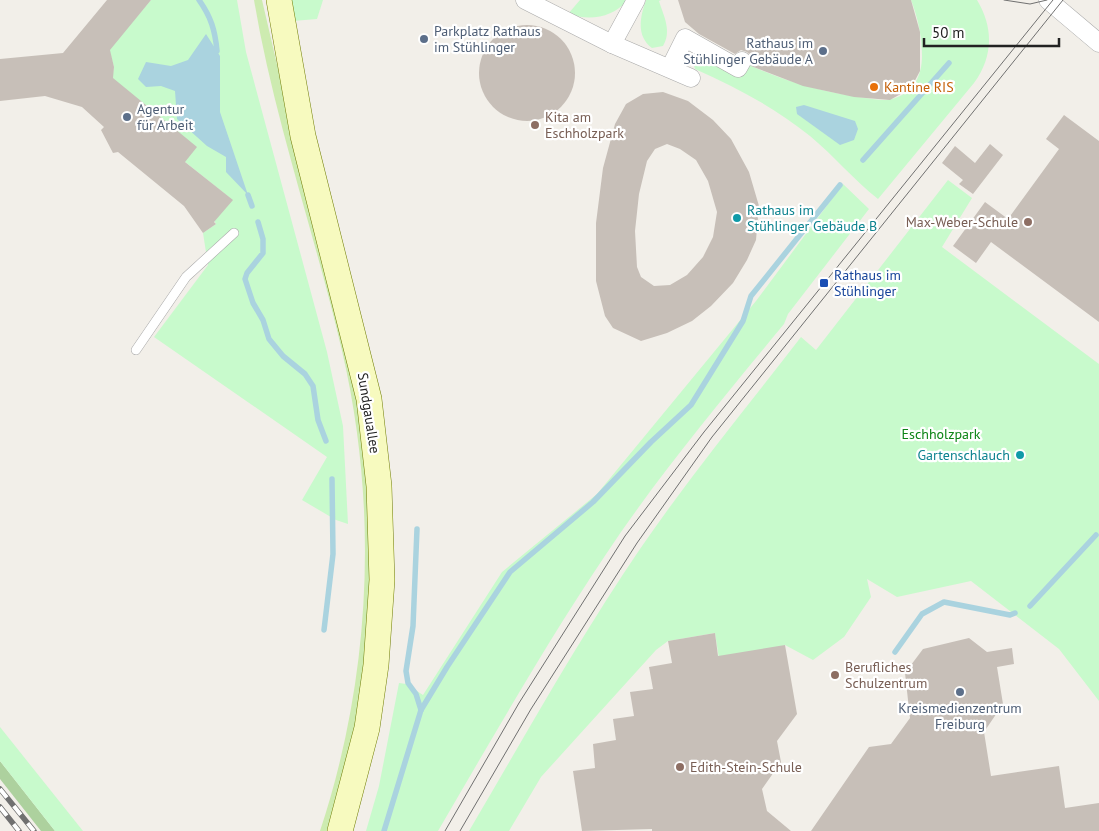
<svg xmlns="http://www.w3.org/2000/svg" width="1099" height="831" font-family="'PT Sans',sans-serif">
  <rect width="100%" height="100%" fill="#f2efe9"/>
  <path fill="#cdebb0" d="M254,0H262L292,129L357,379L375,563L357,733L330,831H320C371,677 379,509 342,351C315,234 274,119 254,0Z"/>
  <path fill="#add19e" d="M0,761L55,831H41L0,779Z"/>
  <g fill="#c8facc">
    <path d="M151,0H237L246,52L327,352L343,426L348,524L336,520L302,500L327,457L154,337L208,265L203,233L216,224L213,219L230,198L179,157L111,85L114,67L109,49Z"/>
    <path d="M290,0H323L317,19L293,21Z"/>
    <path d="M580,0H628C612,18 590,21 568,14Z"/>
    <path d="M646,0H661L659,1C664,17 672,31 663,46L652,48C636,36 640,17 646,0Z"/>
    <path d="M911,0H977C994,28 993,57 974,83L878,199C854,180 834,156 810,136C774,107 737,88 695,69L693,62L698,58H704L740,78L747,64C786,82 823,92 865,98C875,99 885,102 895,98C914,92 922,75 922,56C922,37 918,18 911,0Z"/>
    <path d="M948,180L972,198L942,247L1099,364V701L1059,649L971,581L897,597L867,579L871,597L844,637L813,660L785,645L722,678L715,633L668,641L656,650L541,777L509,831H469C525,736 578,640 640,549C690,476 747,407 801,337L816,350Z"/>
    <path d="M843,184L869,209L788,314L784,324C728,392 672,459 621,532C555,628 497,730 438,831H366L379,786L399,683L406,684L423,695L502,572L597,494L756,301Z"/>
    <path d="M0,727L83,831H55L0,761Z"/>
  </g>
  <g fill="#aad3df">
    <path d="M206,34L220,56V112L248,195L226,172V157L207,146L177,119L175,91L161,86L146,87L138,79L146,62L171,66L188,60Z"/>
    <path d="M804,105L855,121L858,129L854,140L840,145L797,114L796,107Z"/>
  </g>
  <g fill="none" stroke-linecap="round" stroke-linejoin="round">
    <g stroke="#aad3df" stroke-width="5.5">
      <path d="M199,0C211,17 215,30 217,51"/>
      <path d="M863,160L949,63"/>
      <path d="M248,195L252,206"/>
      <path d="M258,222L263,239V253L247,273L245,279L253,303L263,320L269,339L283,356L305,374L313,386L318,420L326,441"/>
      <path d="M417,529L413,626L406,671L408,683L416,694L421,710"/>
      <path d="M1030,606L1096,535"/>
      <path d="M324,630L333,554L332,479"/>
      <path d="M895,652L922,614L944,602L1010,615L1015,613"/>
      <path d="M384,831L421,710L447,667L510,572L593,502L651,442L691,405L743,321L751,296L840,185"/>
    </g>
  </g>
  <g fill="#c7bfb8" fill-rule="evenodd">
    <path d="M107,0H151L110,50L114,67L113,78L197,147L185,162L233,200L214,222L216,224L203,233L184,206L118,152L113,153L101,130L104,127L82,107L45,96L0,101V59L63,53Z"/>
    <path d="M678,0H911L920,32V71L911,88L890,100L854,97L803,86L751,66V56L747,52L741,50L735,54L699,34L685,22Z"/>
    <circle cx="527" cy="73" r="48"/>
    <path d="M663,92L688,101L713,120L731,139L749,172L759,206L756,240L747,260L733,283L711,306L692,321L667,333L641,341L613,328L605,316L596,281V223L603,168L615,124L626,104L643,94ZM667,144L680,149L696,160L708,181L717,212L713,237L703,257L687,275L670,285L654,286L641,277L637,267L635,231L639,194L647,161L655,149Z"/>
    <path d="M1064,115L1099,141V322L991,242L976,263L953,246L985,202L1008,219L1059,149L1046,139Z"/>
    <path d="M990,144L1003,155L973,194L959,184L963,180L942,163L955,146L975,163Z"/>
    <path d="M715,633L718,656L785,645L797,714L777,741L781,762L762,789L767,811L791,831H652V829L582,831L573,771L595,768L593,744L616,740L613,719L634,716L630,692L653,689L649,667L672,663L668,641Z"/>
    <path d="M969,638L987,652L1012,648L1014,664L997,667L1003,704L984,732L991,776L1059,766L1065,808L1099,803V831H811L869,747L891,744L910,718L905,673L923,649Z"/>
  </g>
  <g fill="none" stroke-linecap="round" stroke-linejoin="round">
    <g stroke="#a9a9a9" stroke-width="10">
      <path id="lane" d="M136,350L186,277L234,233"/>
    </g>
    <g stroke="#a9a9a9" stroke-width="19">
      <g id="street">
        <path d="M525,0L612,44L691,78"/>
        <path d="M1048,0L1099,43"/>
        <path d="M612,44L636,0"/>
        <path d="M670,68L685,38L738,68L742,61"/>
      </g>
    </g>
    <g stroke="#707d05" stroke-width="26">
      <path id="secondary" d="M279,0L303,136L369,399L379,486L382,580L376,665L367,728L340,831"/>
    </g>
    <use href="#lane" stroke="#fff" stroke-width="9"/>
    <use href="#street" stroke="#fff" stroke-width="18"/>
    <use href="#secondary" stroke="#f7fabf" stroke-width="25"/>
    <g stroke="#707070" stroke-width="1">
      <path d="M1004,0L1030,4L1047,0"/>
      <path d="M445,831L519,703L625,536L704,432L1053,0"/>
      <path d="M460,831L531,709L637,543L712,437L1063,0"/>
    </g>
    <g stroke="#707070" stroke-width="5.5">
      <g id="rail">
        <path d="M0,789L34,831"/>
        <path d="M0,807L19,831"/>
      </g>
    </g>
    <use href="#rail" stroke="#fff" stroke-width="4" stroke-dasharray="11" stroke-linecap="butt"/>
  </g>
  <g fill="#5c6f8a" stroke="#fff" stroke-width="2">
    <circle cx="424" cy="39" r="5"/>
    <circle cx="823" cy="51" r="5"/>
    <circle cx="127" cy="117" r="5"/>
    <circle cx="960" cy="692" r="5"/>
  </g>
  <circle fill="#e8710a" stroke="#fff" stroke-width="2" cx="874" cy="87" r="5"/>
  <g fill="#8d6e63" stroke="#fff" stroke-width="2">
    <circle cx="535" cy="125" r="5"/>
    <circle cx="1028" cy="222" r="5"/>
    <circle cx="835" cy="675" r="5"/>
    <circle cx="680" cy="767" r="5"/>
  </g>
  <g fill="#0f9aa8" stroke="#fff" stroke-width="2">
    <circle cx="737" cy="218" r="5"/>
    <circle cx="1020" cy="455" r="5"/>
  </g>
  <rect fill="#1a4fb4" stroke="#fff" stroke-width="2" x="819" y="278" width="10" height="10" rx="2.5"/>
  <g text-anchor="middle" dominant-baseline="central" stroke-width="4.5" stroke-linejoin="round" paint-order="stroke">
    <g font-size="14" fill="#4e5e75" stroke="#fff" text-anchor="start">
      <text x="434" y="31">Parkplatz Rathaus<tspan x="434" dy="16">im Stühlinger</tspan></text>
      <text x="813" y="43" text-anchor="end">Rathaus im<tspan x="813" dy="16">Stühlinger Gebäude A</tspan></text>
      <text x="137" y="109">Agentur<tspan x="137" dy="16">für Arbeit</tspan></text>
      <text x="960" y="708" text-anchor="middle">Kreismedienzentrum<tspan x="960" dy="16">Freiburg</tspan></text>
    </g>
    <g font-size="14" fill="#c56008" stroke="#fff" text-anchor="start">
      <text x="884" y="87">Kantine RIS</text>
    </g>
    <g font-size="14" fill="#785e54" stroke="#fff" text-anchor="start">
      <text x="545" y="117">Kita am<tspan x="545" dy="16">Eschholzpark</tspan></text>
      <text x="1018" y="222" text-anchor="end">Max-Weber-Schule</text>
      <text x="845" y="667">Berufliches<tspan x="845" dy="16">Schulzentrum</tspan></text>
      <text x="690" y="767">Edith-Stein-Schule</text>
    </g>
    <g font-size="14" fill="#0d838f" stroke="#fff" text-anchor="start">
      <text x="747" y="210">Rathaus im<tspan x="747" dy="16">Stühlinger Gebäude B</tspan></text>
      <text x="1010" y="455" text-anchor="end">Gartenschlauch</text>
    </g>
    <g font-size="14" fill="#164399" stroke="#fff" text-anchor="start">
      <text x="834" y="275">Rathaus im<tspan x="834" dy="16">Stühlinger</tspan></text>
    </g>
    <g font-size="14" fill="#222" stroke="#fff">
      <text transform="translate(369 413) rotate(81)">Sundgauallee</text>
    </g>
    <g font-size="14" fill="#0c8416" stroke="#fff">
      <text x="941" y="434">Eschholzpark</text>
    </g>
  </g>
  <path d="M924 38v8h135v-8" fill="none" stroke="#222222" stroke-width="2.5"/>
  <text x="932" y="38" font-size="15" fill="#222222" stroke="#ffffff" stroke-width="4" paint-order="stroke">50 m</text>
</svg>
